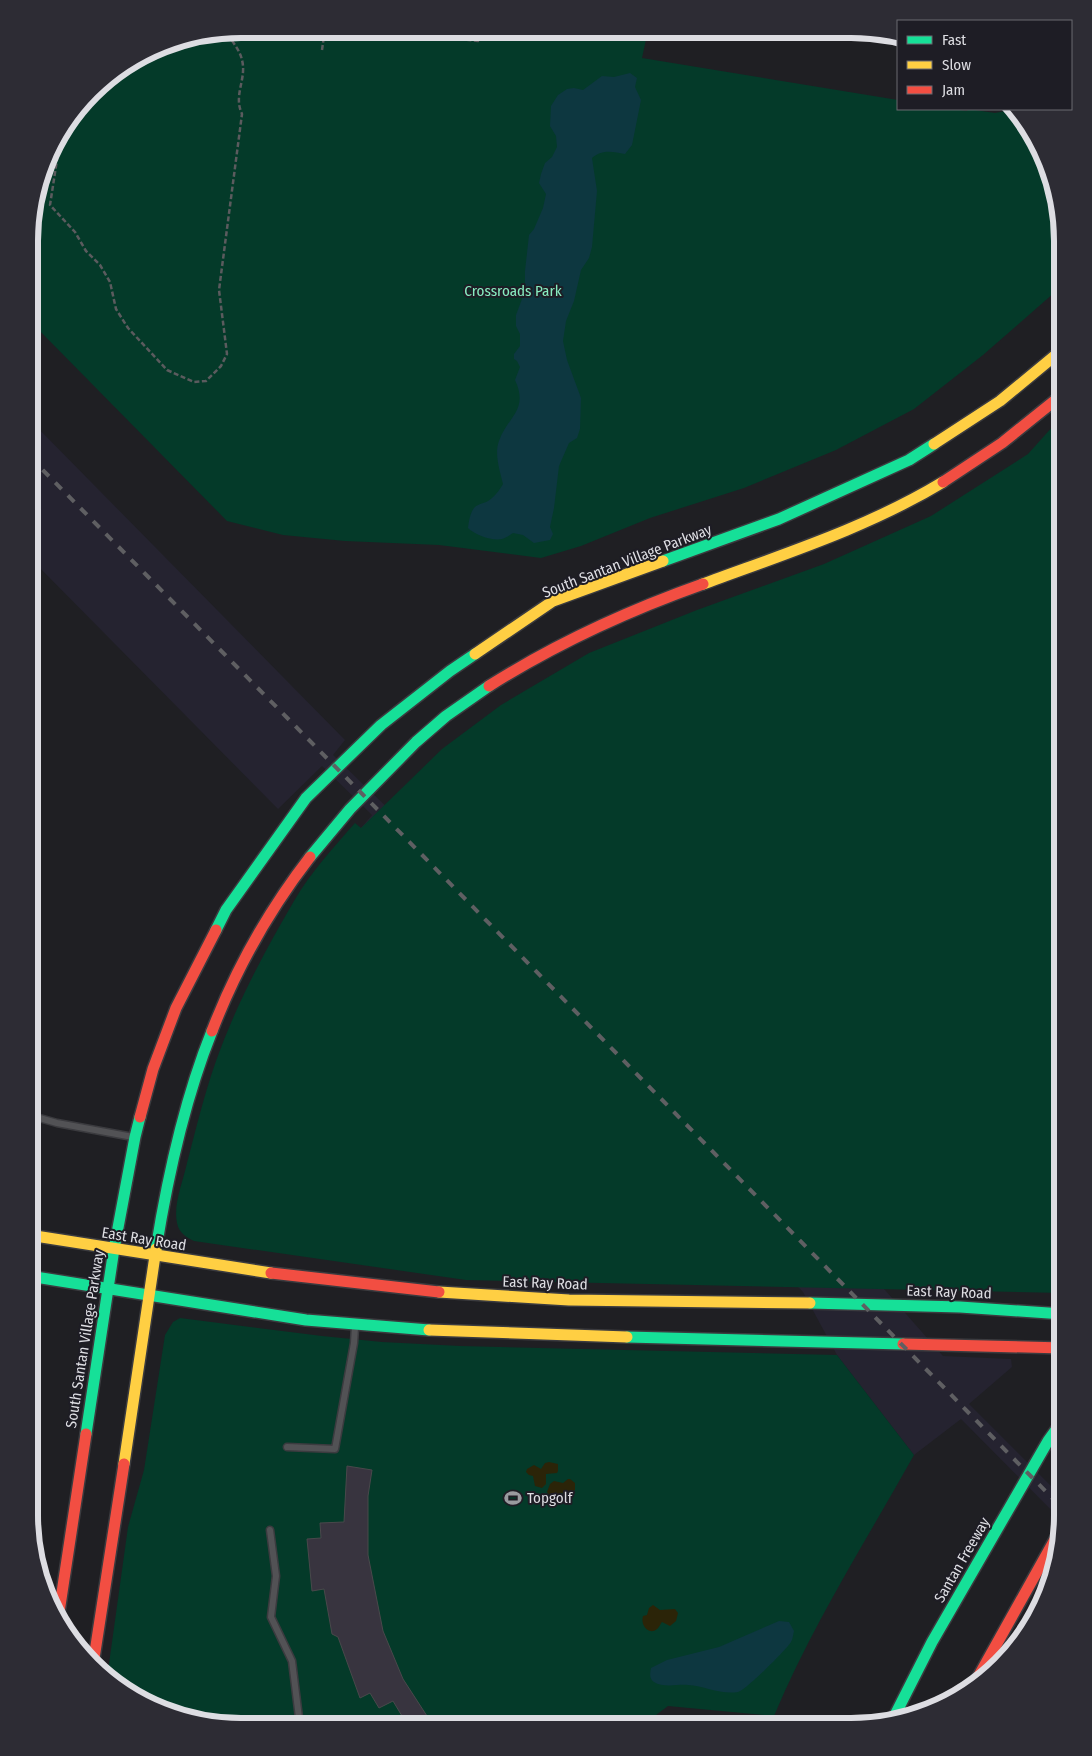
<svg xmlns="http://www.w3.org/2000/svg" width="1092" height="1756" font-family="'Fira Sans Condensed',sans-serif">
  <rect width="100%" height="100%" fill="#1f1f23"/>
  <path fill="#252330" d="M30,420L345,740L333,755L885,1290L943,1356L1011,1359L1012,1367L969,1404L1063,1498V1522L961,1419L914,1455L837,1355L803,1292L361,828L372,815L322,766L278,809L30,558Z"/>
  <g fill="#043a29">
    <path d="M241,29L648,30L642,58L898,100V109H953L967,111L968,109L995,113L1016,109L1047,160L1063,241V285L983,355L914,409L836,450L744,488L650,518L581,546L541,558L439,545L345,541L283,535L227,521L30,321L31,213L51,147L101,82L160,45Z"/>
    <path d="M1063,415V1293L466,1280L194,1241C186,1237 179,1233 177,1223C173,1204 183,1182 187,1163C196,1129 204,1095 216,1061C236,1005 264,952 294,901C311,872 333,848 355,823L361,828L442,749L501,705L589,653L697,610L824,564L931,516L1028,454Z"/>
    <path d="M180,1318L322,1336L382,1342L460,1346L837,1355L914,1455C866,1541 812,1625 774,1716L668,1706L640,1727L213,1725L160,1711L112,1684L107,1678L128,1527L144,1470L165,1335L173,1322Z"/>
  </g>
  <g fill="#2b2408">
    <path d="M549,1462L558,1464V1471L557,1473L546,1474V1484L542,1488L535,1486L533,1476L529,1475L526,1472L527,1469L534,1465L541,1469L545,1463Z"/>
    <path d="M568,1479H570L575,1483V1490L567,1495L561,1493L554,1498H551L547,1492L550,1484L554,1481L563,1483Z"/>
    <path d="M653,1605L660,1610L675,1609L678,1613L676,1621L670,1626L662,1622C661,1623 658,1629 657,1629C649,1636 640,1625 643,1616L647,1615L649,1608Z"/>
  </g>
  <g fill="#0d3740">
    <path d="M630,73L637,78L635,87L641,100L632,145L625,154C613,152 603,149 592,158L597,191L592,247L589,258L581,270L574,301L566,321L563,341L567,360L581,398L580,429L577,438L569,443L559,466L554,508L550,527L553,534L550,540L534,543L523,535L513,533C510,535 506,538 502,539C492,541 475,535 468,528C472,495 482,511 496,494C499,491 501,487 503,484C500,471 494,454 499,441C508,416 529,410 515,380L520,367L517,361L514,359V354L520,346V334L516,326V315L525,291V271L529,235L534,229L543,208L546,194L539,183L541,174L545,163L552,157L557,147L556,136L550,126L551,106L558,95L567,89L574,88L583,90L602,76L614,77Z"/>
    <path d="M779,1621L789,1622L794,1631C793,1634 793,1639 791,1642C787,1649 745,1691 738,1692C721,1695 705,1686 688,1685C678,1684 663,1688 654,1682C649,1679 650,1673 651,1668L667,1660L719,1647Z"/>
  </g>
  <path fill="#38343f" stroke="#49484b" d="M347,1466L372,1470L368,1496V1555L383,1631L403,1679L427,1716L430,1724L428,1726H408L393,1701L379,1708L370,1693L360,1698L338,1637L332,1634L324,1589L312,1591L307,1539L321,1538L320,1523L344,1522Z"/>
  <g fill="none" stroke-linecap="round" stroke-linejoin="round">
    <g stroke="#3b3b3f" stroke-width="9">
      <g id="lane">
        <path d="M29,1115L57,1123L133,1137"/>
        <path d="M287,1447L335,1449L354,1343L355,1327"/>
        <path d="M270,1530L276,1576L271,1617L292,1661L300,1726"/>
      </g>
    </g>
    <g stroke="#3b3b3f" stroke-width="14">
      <g id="fast">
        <path d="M663,561L779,519L909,460L934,444"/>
        <path d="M310,857L350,809L416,742L446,716L489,686"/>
        <path d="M216,930L226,910L306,798L381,725L450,671L475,654"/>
        <path d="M156,1249C168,1174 184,1101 212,1031"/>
        <path d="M29,1276L306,1320L429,1330"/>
        <path d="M810,1303L960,1307L1063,1314"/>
        <path d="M627,1337L903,1344"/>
        <path d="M86,1434L114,1249L135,1137L140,1117"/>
        <path d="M893,1719L932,1642L1048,1441L1063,1420"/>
      </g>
    </g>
    <g stroke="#3b3b3f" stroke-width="14">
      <g id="slow">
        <path d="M934,444L1000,401L1063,349"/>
        <path d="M703,584C784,554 869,527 943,482"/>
        <path d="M475,654L553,601L663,561"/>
        <path d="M29,1235L271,1273"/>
        <path d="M439,1292L569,1300L810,1303"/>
        <path d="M429,1330L627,1337"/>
        <path d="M124,1464L156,1249"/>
      </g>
    </g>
    <g stroke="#3b3b3f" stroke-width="14">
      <g id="jam">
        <path d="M943,482L1002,443L1063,394"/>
        <path d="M489,686C557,643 627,611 703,584"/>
        <path d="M212,1031C236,969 269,910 310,857"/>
        <path d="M140,1117L153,1069L176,1008L216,930"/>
        <path d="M271,1273L439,1292"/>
        <path d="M903,1344L1063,1348"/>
        <path d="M58,1619L86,1434"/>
        <path d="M93,1665L124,1464"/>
        <path d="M972,1688L1063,1525"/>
      </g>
    </g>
    <g stroke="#5b5b5e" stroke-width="2.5" stroke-dasharray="5 2.5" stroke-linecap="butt">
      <path d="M362,29L478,41L506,30"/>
      <path d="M322,50L325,29"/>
      <path d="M61,134L50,205L75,232L86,251L100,265L110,282L116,309L128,328L167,370L194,382L206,381L221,366L227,354L219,290L242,114C233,95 247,79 242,60C240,50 231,40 226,32"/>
    </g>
    <use href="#lane" stroke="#525255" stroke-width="6"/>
    <use href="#fast" stroke="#16e098" stroke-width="11"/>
    <use href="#slow" stroke="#ffcf43" stroke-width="11"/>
    <use href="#jam" stroke="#f24e42" stroke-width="11"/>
    <path stroke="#5f5f62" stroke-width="4" stroke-dasharray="9 9" stroke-linecap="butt" d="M30,457L378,810L1063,1509"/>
  </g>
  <defs>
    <g id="stadium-bare" transform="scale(1.35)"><path d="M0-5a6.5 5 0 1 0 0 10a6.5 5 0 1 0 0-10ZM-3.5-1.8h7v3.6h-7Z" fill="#9a9a9f" stroke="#1e1d25" stroke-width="2.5" paint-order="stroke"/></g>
  </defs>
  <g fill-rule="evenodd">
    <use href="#stadium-bare" x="513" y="1498"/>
  </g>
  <g text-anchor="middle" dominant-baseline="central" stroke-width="4" stroke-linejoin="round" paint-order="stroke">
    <g font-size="15" fill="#87ecc0" stroke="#1e1d25">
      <text x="513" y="291">Crossroads Park</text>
    </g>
    <g font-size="15" fill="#dddde2" stroke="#1e1d25">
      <text transform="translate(627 561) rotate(-21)">South Santan Village Parkway</text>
      <text transform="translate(144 1239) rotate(9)">East Ray Road</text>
      <text transform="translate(545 1283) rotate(2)">East Ray Road</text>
      <text transform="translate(949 1292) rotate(2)">East Ray Road</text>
      <text transform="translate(85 1339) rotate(-81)">South Santan Village Parkway</text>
      <text transform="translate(962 1560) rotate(-60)">Santan Freeway</text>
    </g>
    <g font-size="15" fill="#dddde2" stroke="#1e1d25" text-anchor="start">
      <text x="527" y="1498">Topgolf</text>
    </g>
  </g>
  <path d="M0 0H1092V1756H0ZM241 38H851A203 203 0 0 1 1054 241V1515A203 203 0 0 1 851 1718H241A203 203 0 0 1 38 1515V241A203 203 0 0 1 241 38Z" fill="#2d2c34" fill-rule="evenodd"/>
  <path fill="none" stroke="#dddde2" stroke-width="6" d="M241 38H851A203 203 0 0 1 1054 241V1515A203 203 0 0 1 851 1718H241A203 203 0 0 1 38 1515V241A203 203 0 0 1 241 38Z"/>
  <rect x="897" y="20" width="175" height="90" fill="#1e1d25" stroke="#6a6a71"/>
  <rect x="907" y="36" width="25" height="8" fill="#16e098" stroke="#6a6a71"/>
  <text x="942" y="45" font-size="15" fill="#dddde2">Fast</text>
  <rect x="907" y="61" width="25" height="8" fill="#ffcf43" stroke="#6a6a71"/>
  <text x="942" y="70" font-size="15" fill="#dddde2">Slow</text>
  <rect x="907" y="86" width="25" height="8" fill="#f24e42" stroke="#6a6a71"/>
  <text x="942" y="95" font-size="15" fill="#dddde2">Jam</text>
</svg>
